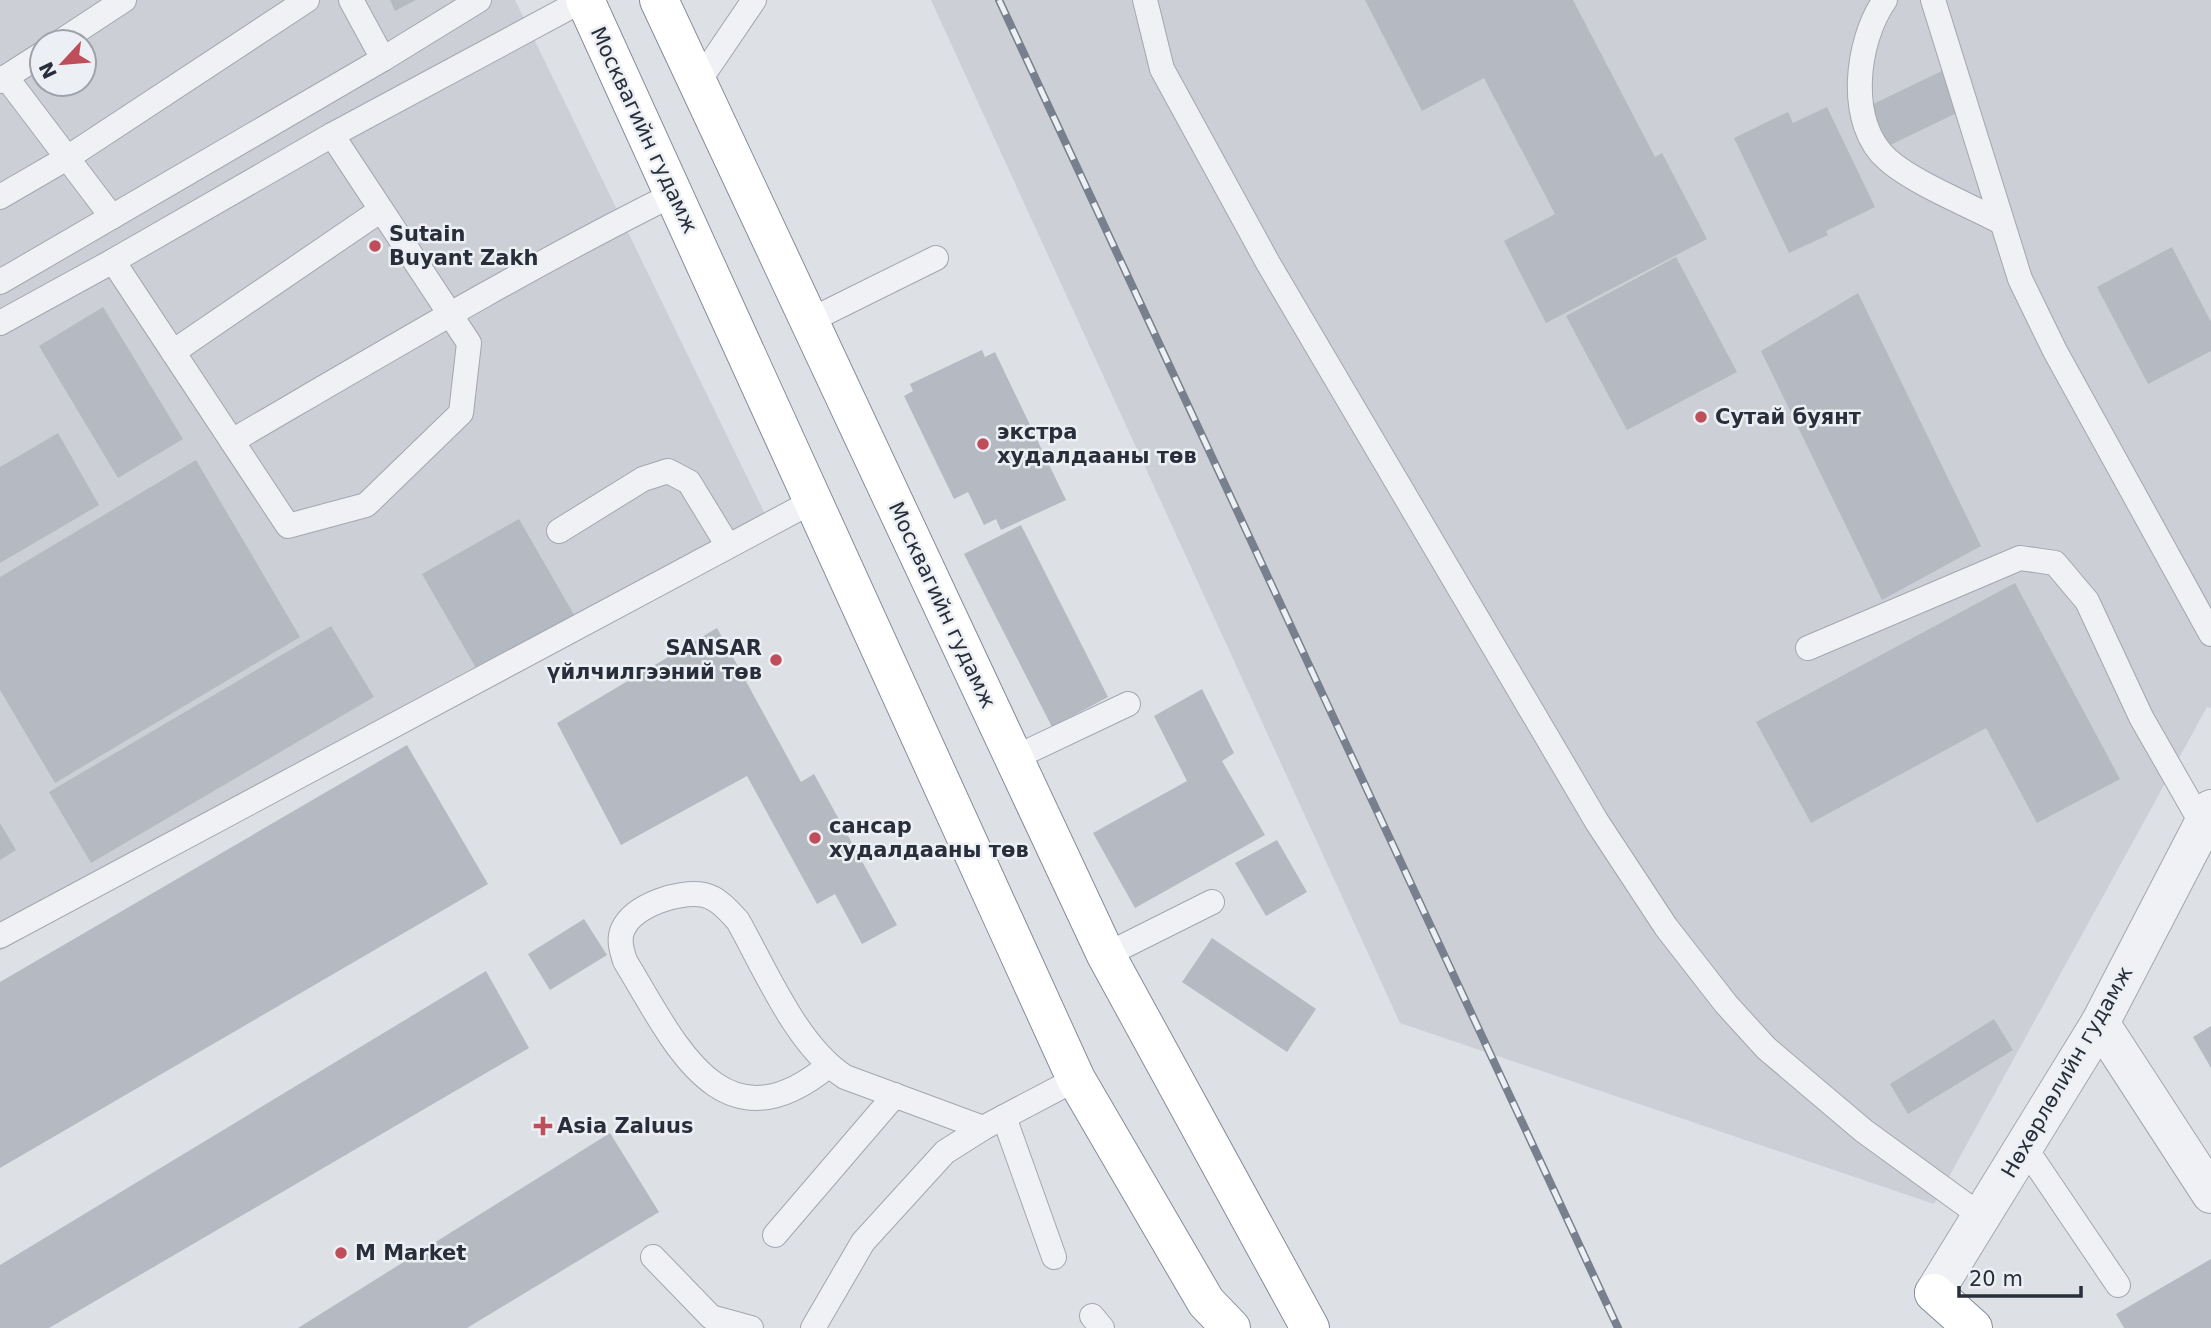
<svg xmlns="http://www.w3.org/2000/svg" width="2211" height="1328" font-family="'DejaVu Sans',sans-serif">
  <rect width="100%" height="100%" fill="#dde0e5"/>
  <g fill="#cccfd6" fill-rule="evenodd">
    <path d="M0,0H515L767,518L0,951ZM42,42H84V84H42Z"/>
    <path d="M931,0H2211V708L2207,707L1934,1204L1400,1023Z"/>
  </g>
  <g fill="#b5b9c1">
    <path d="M390,0H416L395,11Z"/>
    <path d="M1365,0H1573L1655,157L1662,153L1707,239L1546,323L1504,241L1555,214L1484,78L1422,111Z"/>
    <path d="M1946,69L1965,109L1888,146L1869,106Z"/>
    <path d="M1827,107L1875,207L1826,231L1828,235L1789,253L1734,138L1788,112L1793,123Z"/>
    <path d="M2172,247L2211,322V351L2148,384L2097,287Z"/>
    <path d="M1676,257L1737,372L1627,430L1566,316Z"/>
    <path d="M1858,293L1981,546L1882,600L1761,351Z"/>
    <path d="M103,307L183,439L118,478L39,346Z"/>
    <path d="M982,350L985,357L995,352L1066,500L1001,530L996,519L984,525L968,492L954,499L904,396L913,391L910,384Z"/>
    <path d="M58,433L99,505L0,563V467Z"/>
    <path d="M196,460L300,637L55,783L0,690V577Z"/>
    <path d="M519,519L577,620L480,675L422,574Z"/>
    <path d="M1021,525L1108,697L1052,727L964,554Z"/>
    <path d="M2015,583L2120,779L2037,823L1986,728L1811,823L1756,722Z"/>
    <path d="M331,626L374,697L91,863L49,792Z"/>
    <path d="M717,628L801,782L814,774L897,925L862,944L835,894L817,904L747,776L621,845L557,723Z"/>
    <path d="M1202,689L1234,753L1222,761L1265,835L1135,908L1093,833L1187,781L1154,716Z"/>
    <path d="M407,745L488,884L0,1168V982Z"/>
    <path d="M0,823L16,850L0,860Z"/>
    <path d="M1277,840L1307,892L1266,916L1235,863Z"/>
    <path d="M584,919L607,955L550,990L528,954Z"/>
    <path d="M1212,938L1316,1009L1287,1052L1182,982Z"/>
    <path d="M486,971L529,1048L49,1328H0V1265Z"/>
    <path d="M1994,1019L2013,1050L1908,1114L1890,1084Z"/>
    <path d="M2211,1026V1068L2193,1037Z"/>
    <path d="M610,1133L659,1212L467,1328H298Z"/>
    <path d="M2211,1259V1328H2124L2116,1314Z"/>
  </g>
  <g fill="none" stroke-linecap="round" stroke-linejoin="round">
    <g stroke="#a3a7ae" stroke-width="26">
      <g id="lane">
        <path d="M351,0L383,59"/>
        <path d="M1145,0L1162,69L1268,263L1597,822L1666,927L1726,1004L1766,1048L1864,1131L1981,1216"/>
        <path d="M1885,0C1856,41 1846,124 1888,160C1914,183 1969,205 2001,222"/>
        <path d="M1933,0L2020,279L2055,351L2211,634"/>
        <path d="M60,42L124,0"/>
        <path d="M6,77L112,217"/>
        <path d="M0,81L42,54"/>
        <path d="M697,84L754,0"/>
        <path d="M0,197L67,158L307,0"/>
        <path d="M113,261L332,135"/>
        <path d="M0,282L383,59L479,0"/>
        <path d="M809,321L936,258"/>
        <path d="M0,323L113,261L288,526L366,505L461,413L469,343L332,135L583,0"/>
        <path d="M173,352L381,210"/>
        <path d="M232,441C378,356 523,269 674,194"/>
        <path d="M559,531L643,479L668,471L689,482L728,546"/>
        <path d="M1808,648L2020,558L2055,563L2087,601L2141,717L2202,824"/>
        <path d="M1014,758L1128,704"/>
        <path d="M0,936L815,500"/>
        <path d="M1106,955L1212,902"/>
        <path d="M828,1066C721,1154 674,1041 625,961C622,951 618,940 623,929C634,905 680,890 704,895C718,898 729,911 738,921C766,971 797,1046 845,1077L983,1128"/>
        <path d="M1004,1117L1054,1257"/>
        <path d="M2024,1146L2118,1285"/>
        <path d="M775,1235L895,1095"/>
        <path d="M653,1257L711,1317L751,1328"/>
        <path d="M1092,1316L1102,1328"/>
        <path d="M813,1328L863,1242L945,1152L983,1128L1076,1079"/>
      </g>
    </g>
    <g stroke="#a3a7ae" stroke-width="40">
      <g id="street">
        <path d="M2100,1023L2211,1194"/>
        <path d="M1934,1293L2100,1023L2211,809"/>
      </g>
    </g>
    <g stroke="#868d9a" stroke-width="40">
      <g id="highway">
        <path d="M585,0L1076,1079L1206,1302L1231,1328"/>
        <path d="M659,0L1106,955L1310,1328"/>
        <path d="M1934,1293L1973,1328"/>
      </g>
    </g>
    <use href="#lane" stroke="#eff1f4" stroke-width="24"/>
    <use href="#street" stroke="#eff1f4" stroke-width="38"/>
    <use href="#highway" stroke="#fff" stroke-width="38"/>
    <g stroke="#787f8d" stroke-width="8">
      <path id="rail" d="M999,0L1618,1328"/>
    </g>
    <use href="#rail" stroke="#eceff3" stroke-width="5" stroke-dasharray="16" stroke-linecap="butt"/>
  </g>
  <g fill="#be4e5a" stroke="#eceff3" stroke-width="2.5">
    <circle cx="375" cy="246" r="7"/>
    <circle cx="1701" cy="417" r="7"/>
    <circle cx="983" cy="444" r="7"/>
    <circle cx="776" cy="660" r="7"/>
    <circle cx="815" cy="838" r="7"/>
    <path d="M539.5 1115.5h7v7h7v7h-7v7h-7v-7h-7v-7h7z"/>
    <circle cx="341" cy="1253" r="7"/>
  </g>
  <g text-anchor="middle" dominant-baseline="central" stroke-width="5" stroke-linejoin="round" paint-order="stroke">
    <g font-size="21" fill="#282e3a" stroke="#eceff3">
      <text transform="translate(644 130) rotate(65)">Москвагийн гудамж</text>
      <text transform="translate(942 605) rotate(65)">Москвагийн гудамж</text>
      <text transform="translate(2067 1072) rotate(-60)">Нөхөрлөлийн гудамж</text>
    </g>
    <g font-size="21" font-weight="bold" fill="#282e3a" stroke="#eceff3" text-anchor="start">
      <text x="389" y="234">Sutain<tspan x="389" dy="24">Buyant Zakh</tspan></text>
      <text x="1715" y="417">Сутай буянт</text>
      <text x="997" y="432">экстра<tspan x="997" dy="24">худалдааны төв</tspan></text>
      <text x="762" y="648" text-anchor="end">SANSAR<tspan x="762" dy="24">үйлчилгээний төв</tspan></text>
      <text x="829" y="826">сансар<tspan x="829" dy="24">худалдааны төв</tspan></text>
      <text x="557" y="1126">Asia Zaluus</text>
      <text x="355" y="1253">М Market</text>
    </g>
  </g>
  <g transform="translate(63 63) rotate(244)"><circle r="33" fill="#eceff3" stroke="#9ea2a9" stroke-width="2"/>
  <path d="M0-5L12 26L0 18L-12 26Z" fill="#be4e5a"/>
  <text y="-10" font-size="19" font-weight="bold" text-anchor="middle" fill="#282e3a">N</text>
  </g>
  <path d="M1959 1286v10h122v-10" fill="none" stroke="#282e3a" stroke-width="3.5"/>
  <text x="1969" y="1286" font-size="21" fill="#282e3a" stroke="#eceff3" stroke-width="5" paint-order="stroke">20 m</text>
</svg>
